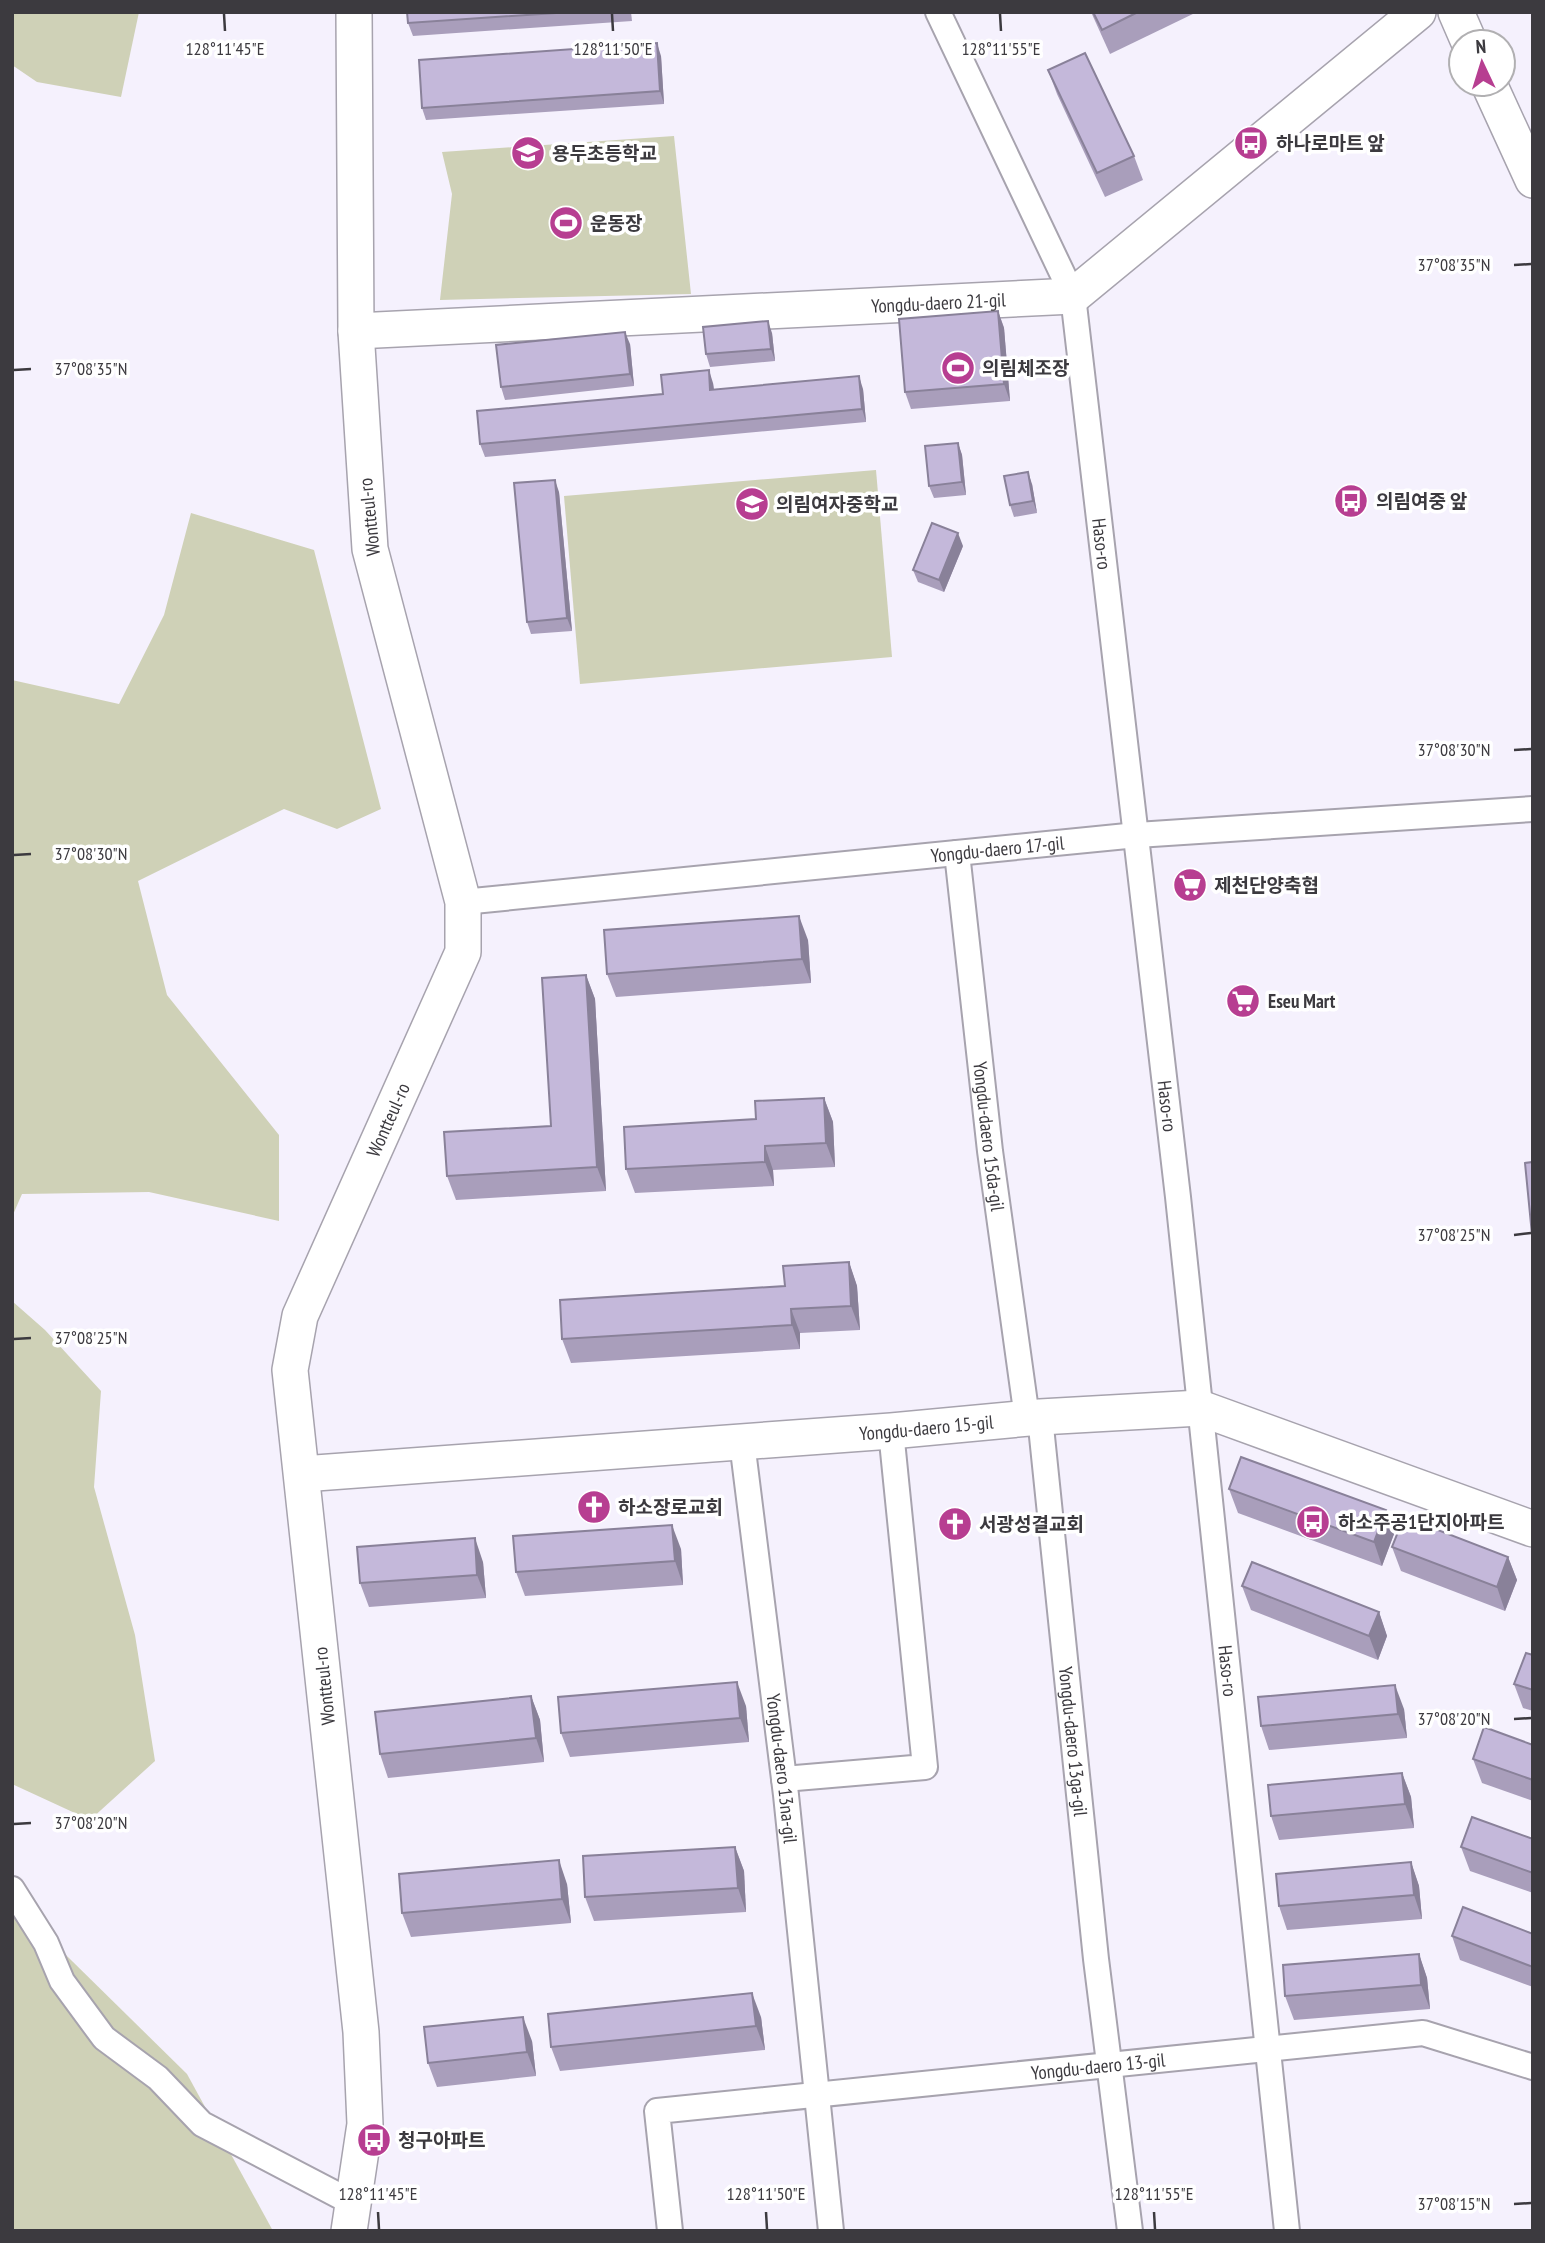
<svg xmlns="http://www.w3.org/2000/svg" width="1545" height="2243" font-family="'PT Sans Narrow','Noto Sans KR',sans-serif">
  <rect width="100%" height="100%" fill="#f5f1fd"/>
  <g fill="#cfd1b7">
    <path d="M12,12H139L121,97L37,82L12,65Z"/>
    <path d="M674,136L691,294L440,300L452,194L442,152Z"/>
    <path d="M876,470L892,657L580,684L564,496Z"/>
    <path d="M191,513L314,550L381,809L337,829L284,809L138,881L167,995L279,1135V1221L149,1192L22,1194L12,1217V680L119,704L164,615Z"/>
    <path d="M12,1301L45,1330L101,1391L94,1487L135,1635L155,1761L90,1820L12,1784Z"/>
    <path d="M12,1902L187,2074L273,2231H12Z"/>
  </g>
  <g fill="none" stroke-linecap="round" stroke-linejoin="round">
    <g stroke="#a7a3ae" stroke-width="28">
      <g id="street">
        <path id="s1" d="M938,12L1073,296L1178,1197L1287,2231"/>
        <path id="s2" d="M957,853L990,1151L1027,1418"/>
        <path id="s3" d="M463,902L1137,835L1533,809"/>
        <path id="s4" d="M1040,1417L1096,1959L1130,2231"/>
        <path id="s5" d="M742,1442L786,1795L831,2231"/>
        <path d="M784,1779L925,1767L891,1431"/>
        <path d="M12,1889L46,1943L62,1981L104,2038L158,2078L202,2124L353,2203"/>
        <path id="s6" d="M670,2231L657,2111L1423,2033L1533,2067"/>
      </g>
    </g>
    <g stroke="#a7a3ae" stroke-width="38">
      <g id="secondary">
        <path d="M1456,12L1469,42"/>
        <path d="M1489,84L1533,180"/>
        <path id="s7" d="M356,331L1073,296L1418,12"/>
        <path id="s8" d="M302,1474L891,1431L1040,1417L1200,1408L1533,1529"/>
        <path id="s9" d="M349,2231L365,2124L361,2032L290,1370L300,1316L463,952V902L370,549L356,331L354,12"/>
      </g>
    </g>
    <use href="#street" stroke="#fff" stroke-width="24"/>
    <use href="#secondary" stroke="#fff" stroke-width="35"/>
  </g>
  <g fill="#a99ebb">
    <path d="M407,12H631L632,21L413,36L408,23Z"/>
    <path d="M1091,12H1197L1110,54Z"/>
    <path d="M661,56L664,104L426,120L422,108Z"/>
    <path d="M1048,70L1134,156L1143,180L1105,197L1057,94Z"/>
    <path d="M998,311L1004,328L1010,401L911,409L905,392Z"/>
    <path d="M772,333L775,361L710,367L706,354Z"/>
    <path d="M630,344L634,386L505,400L501,387Z"/>
    <path d="M713,383L714,389H863L866,422L485,457L480,444L663,394Z"/>
    <path d="M958,443L962,455L966,495L934,498L929,486Z"/>
    <path d="M1032,484L1037,513L1014,517L1010,505Z"/>
    <path d="M559,492L572,631L531,634L527,622Z"/>
    <path d="M963,546L944,592L918,582L913,570Z"/>
    <path d="M808,940L811,983L616,997L607,974Z"/>
    <path d="M586,975L595,999L606,1191L456,1200L447,1176L551,1126Z"/>
    <path d="M824,1098L833,1122L835,1167L773,1170L774,1186L635,1193L626,1169L756,1119Z"/>
    <path d="M849,1262L857,1286L860,1330L800,1333V1349L571,1363L562,1339L785,1286Z"/>
    <path d="M1229,1489L1386,1510L1394,1534L1382,1566L1238,1513Z"/>
    <path d="M1392,1547L1508,1557L1517,1580L1505,1611L1401,1571Z"/>
    <path d="M681,1549L683,1585L525,1596L516,1572Z"/>
    <path d="M483,1562L486,1598L369,1607L360,1583Z"/>
    <path d="M1242,1586L1379,1612L1387,1636L1378,1660L1251,1610Z"/>
    <path d="M1533,1655V1711L1523,1708L1514,1684Z"/>
    <path d="M531,1696L540,1720L544,1762L388,1778L380,1754Z"/>
    <path d="M746,1706L749,1742L570,1757L561,1733Z"/>
    <path d="M1404,1709L1407,1738L1269,1750L1261,1726Z"/>
    <path d="M1533,1745V1801L1482,1783L1473,1759Z"/>
    <path d="M1402,1773L1411,1797L1414,1828L1279,1840L1271,1816Z"/>
    <path d="M1533,1839V1893L1470,1871L1461,1847Z"/>
    <path d="M735,1847L744,1871L746,1912L594,1921L585,1897Z"/>
    <path d="M1411,1862L1419,1886L1422,1919L1287,1930L1279,1906Z"/>
    <path d="M567,1884L571,1923L411,1937L402,1913Z"/>
    <path d="M1533,1934V1987L1460,1960L1452,1936Z"/>
    <path d="M1419,1954L1427,1978L1430,2009L1294,2020L1285,1996Z"/>
    <path d="M761,2017L765,2050L560,2071L551,2047Z"/>
    <path d="M532,2041L536,2076L437,2087L428,2063Z"/>
  </g>
  <g fill="#898199">
    <path d="M657,43L661,56L664,104L660,91Z"/>
    <path d="M998,311L1004,328L1010,401L1004,384Z"/>
    <path d="M768,321L772,333L775,361L771,349Z"/>
    <path d="M625,332L630,344L634,386L630,374Z"/>
    <path d="M709,370L713,383L715,402L710,390Z"/>
    <path d="M859,376L863,389L866,422L862,409Z"/>
    <path d="M958,443L962,455L966,495L962,482Z"/>
    <path d="M1028,472L1032,484L1037,513L1033,501Z"/>
    <path d="M555,480L559,492L572,631L567,618Z"/>
    <path d="M958,533L963,546L944,592L939,580Z"/>
    <path d="M799,916L808,940L811,983L802,959Z"/>
    <path d="M586,975L595,999L606,1191L597,1167Z"/>
    <path d="M824,1098L833,1122L835,1167L826,1143Z"/>
    <path d="M765,1146L773,1170L774,1186L765,1162Z"/>
    <path d="M849,1262L857,1286L860,1330L851,1306Z"/>
    <path d="M791,1309L800,1333V1349L792,1325Z"/>
    <path d="M1386,1510L1394,1534L1382,1566L1374,1542Z"/>
    <path d="M672,1525L681,1549L683,1585L675,1561Z"/>
    <path d="M475,1538L483,1562L486,1598L477,1575Z"/>
    <path d="M1508,1557L1517,1580L1505,1611L1497,1587Z"/>
    <path d="M1379,1612L1387,1636L1378,1660L1369,1636Z"/>
    <path d="M737,1682L746,1706L749,1742L740,1718Z"/>
    <path d="M1395,1685L1404,1709L1407,1738L1398,1714Z"/>
    <path d="M531,1696L540,1720L544,1762L536,1738Z"/>
    <path d="M1402,1773L1411,1797L1414,1828L1405,1804Z"/>
    <path d="M735,1847L744,1871L746,1912L738,1888Z"/>
    <path d="M559,1860L567,1884L571,1923L562,1899Z"/>
    <path d="M1411,1862L1419,1886L1422,1919L1414,1895Z"/>
    <path d="M1419,1954L1427,1978L1430,2009L1421,1985Z"/>
    <path d="M752,1993L761,2017L765,2050L756,2026Z"/>
    <path d="M523,2017L532,2041L536,2076L527,2052Z"/>
  </g>
  <g fill="#c4b8da" stroke="#898199" stroke-width="2">
    <path d="M407,12H571L408,23Z"/>
    <path d="M1093,12H1138L1102,30Z"/>
    <path d="M657,43L660,91L422,108L419,60Z"/>
    <path d="M1085,53L1134,156L1097,173L1048,70Z"/>
    <path d="M998,311L1004,384L905,392L899,319Z"/>
    <path d="M768,321L771,349L706,354L703,327Z"/>
    <path d="M625,332L630,374L501,387L496,345Z"/>
    <path d="M709,370L710,390L859,376L862,409L480,444L477,411L663,394L661,375Z"/>
    <path d="M958,443L962,482L929,486L925,446Z"/>
    <path d="M1028,472L1033,501L1010,505L1004,476Z"/>
    <path d="M555,480L567,618L527,622L514,483Z"/>
    <path d="M932,523L958,533L939,580L913,570Z"/>
    <path d="M799,916L802,959L607,974L604,930Z"/>
    <path d="M586,975L597,1167L447,1176L444,1132L551,1126L542,978Z"/>
    <path d="M824,1098L826,1143L765,1146V1162L626,1169L624,1127L756,1119L755,1101Z"/>
    <path d="M1533,1162V1245L1525,1163Z"/>
    <path d="M849,1262L851,1306L791,1309L792,1325L562,1339L560,1300L785,1286L783,1266Z"/>
    <path d="M1241,1457L1386,1510L1374,1542L1229,1489Z"/>
    <path d="M1404,1517L1508,1557L1497,1587L1392,1547Z"/>
    <path d="M672,1525L675,1561L516,1572L513,1536Z"/>
    <path d="M475,1538L477,1575L360,1583L357,1547Z"/>
    <path d="M1252,1562L1379,1612L1369,1636L1242,1586Z"/>
    <path d="M1526,1653L1533,1655V1690L1514,1684Z"/>
    <path d="M737,1682L740,1718L561,1733L558,1697Z"/>
    <path d="M1395,1685L1398,1714L1261,1726L1258,1697Z"/>
    <path d="M531,1696L536,1738L380,1754L375,1712Z"/>
    <path d="M1484,1727L1533,1745V1780L1473,1759Z"/>
    <path d="M1402,1773L1405,1804L1271,1816L1268,1785Z"/>
    <path d="M1472,1817L1533,1839V1873L1461,1847Z"/>
    <path d="M735,1847L738,1888L585,1897L583,1856Z"/>
    <path d="M559,1860L562,1899L402,1913L399,1874Z"/>
    <path d="M1411,1862L1414,1895L1279,1906L1276,1874Z"/>
    <path d="M1463,1907L1533,1934V1967L1452,1936Z"/>
    <path d="M1419,1954L1421,1985L1285,1996L1283,1965Z"/>
    <path d="M752,1993L756,2026L551,2047L548,2014Z"/>
    <path d="M523,2017L527,2052L428,2063L424,2027Z"/>
  </g>
  <path fill="none" stroke="#3c3a3f" stroke-width="2.5" d="M224,14L225,31M612,14L613,31M1000,14L1001,31M1514,265L1531,264M14,370L31,369M1514,750L1531,749M14,855L31,854M1514,1235L1531,1233M14,1339L31,1338M1514,1719L1531,1718M14,1824L31,1823M1514,2204L1531,2203M378,2212L379,2229M766,2212L767,2229M1154,2212L1155,2229"/>
  <defs>
    <g id="bus-disc" transform="scale(1.75)"><circle r="9.5" fill="#b73e91" stroke="#fff"/><path d="M-5-6H5V4H4V6H2V4H-2V6H-4V4H-5ZM-3.5-4V0h7V-4ZM-3.5 1.2v1.5H-2V1.2ZM2 1.2v1.5H3.5V1.2Z" fill="#fff"/></g>
    <g id="school-disc" transform="scale(1.75)"><circle r="9.5" fill="#b73e91" stroke="#fff"/><path d="M0-5L7-2L0 1L-7-2ZM-4 1L0 2.5L4 1V4Q0 6-4 4Z" fill="#fff"/></g>
    <g id="stadium-disc" transform="scale(1.75)"><circle r="9.5" fill="#b73e91" stroke="#fff"/><path d="M0-5a6.5 5 0 1 0 0 10a6.5 5 0 1 0 0-10ZM-3.5-1.8h7v3.6h-7Z" fill="#fff"/></g>
    <g id="supermarket-disc" transform="scale(1.75)"><circle r="9.5" fill="#b73e91" stroke="#fff"/><path d="M-6-5.5h2.5l.6 2H6L4.5 2H-2.5L-4.4-4H-6ZM-1.5 3.2a1.3 1.3 0 1 0 .1 0ZM3 3.2a1.3 1.3 0 1 0 .1 0Z" fill="#fff"/></g>
    <g id="church-disc" transform="scale(1.75)"><circle r="9.5" fill="#b73e91" stroke="#fff"/><path d="M-1.2-6h2.4v3.5h3.3v2.4h-3.3V6h-2.4V-.1h-3.3v-2.4h3.3Z" fill="#fff"/></g>
  </defs>
  <g fill-rule="evenodd">
    <use href="#bus-disc" x="1251" y="143"/>
    <use href="#school-disc" x="528" y="153"/>
    <use href="#stadium-disc" x="566" y="223"/>
    <use href="#stadium-disc" x="958" y="368"/>
    <use href="#bus-disc" x="1351" y="501"/>
    <use href="#school-disc" x="752" y="504"/>
    <use href="#supermarket-disc" x="1190" y="885"/>
    <use href="#supermarket-disc" x="1243" y="1001"/>
    <use href="#church-disc" x="594" y="1507"/>
    <use href="#bus-disc" x="1313" y="1522"/>
    <use href="#church-disc" x="955" y="1524"/>
    <use href="#bus-disc" x="374" y="2140"/>
  </g>
  <g text-anchor="middle" dominant-baseline="central" stroke-width="7" stroke-linejoin="round" paint-order="stroke">
    <g font-size="19" font-weight="bold" fill="#3c3a3f" stroke="#fff" text-anchor="start">
      <text x="1276" y="143">하나로마트 앞</text>
      <text x="552" y="153">용두초등학교</text>
      <text x="590" y="223">운동장</text>
      <text x="982" y="368">의림체조장</text>
      <text x="1376" y="501">의림여중 앞</text>
      <text x="776" y="504">의림여자중학교</text>
      <text x="1214" y="885">제천단양축협</text>
      <text x="1268" y="1001">Eseu Mart</text>
      <text x="618" y="1507">하소장로교회</text>
      <text x="1338" y="1522">하소주공1단지아파트</text>
      <text x="979" y="1524">서광성결교회</text>
      <text x="398" y="2140">청구아파트</text>
    </g>
    <g font-size="19" fill="#3c3a3f" stroke="#fff">
      <text stroke="none"><textPath href="#s7" startOffset="583">Yongdu-daero 21-gil</textPath></text>
      <text transform="translate(369 517) rotate(-96)">Wontteul-ro</text>
      <text stroke="none"><textPath href="#s1" startOffset="564">Haso-ro</textPath></text>
      <text stroke="none"><textPath href="#s3" startOffset="537">Yongdu-daero 17-gil</textPath></text>
      <text stroke="none"><textPath href="#s1" startOffset="1130">Haso-ro</textPath></text>
      <text stroke="none"><textPath href="#s9" startOffset="1136">Wontteul-ro</textPath></text>
      <text stroke="none"><textPath href="#s2" startOffset="285">Yongdu-daero 15da-gil</textPath></text>
      <text stroke="none"><textPath href="#s8" startOffset="626">Yongdu-daero 15-gil</textPath></text>
      <text stroke="none"><textPath href="#s1" startOffset="1698">Haso-ro</textPath></text>
      <text transform="translate(324 1686) rotate(-96)">Wontteul-ro</text>
      <text stroke="none"><textPath href="#s4" startOffset="326">Yongdu-daero 13ga-gil</textPath></text>
      <text stroke="none"><textPath href="#s5" startOffset="329">Yongdu-daero 13na-gil</textPath></text>
      <text stroke="none"><textPath href="#s6" startOffset="564">Yongdu-daero 13-gil</textPath></text>
    </g>
  </g>
  <g font-size="18" text-anchor="middle" fill="#3c3a3f" stroke="#fff" stroke-width="7" stroke-linejoin="round" paint-order="stroke">
    <text x="225" y="55">128°11'45"E</text>
    <text x="613" y="55">128°11'50"E</text>
    <text x="1001" y="55">128°11'55"E</text>
    <text x="1454" y="271">37°08'35"N</text>
    <text x="91" y="375">37°08'35"N</text>
    <text x="1454" y="756">37°08'30"N</text>
    <text x="91" y="860">37°08'30"N</text>
    <text x="1454" y="1241">37°08'25"N</text>
    <text x="91" y="1344">37°08'25"N</text>
    <text x="1454" y="1725">37°08'20"N</text>
    <text x="91" y="1829">37°08'20"N</text>
    <text x="378" y="2200">128°11'45"E</text>
    <text x="766" y="2200">128°11'50"E</text>
    <text x="1154" y="2200">128°11'55"E</text>
    <text x="1454" y="2210">37°08'15"N</text>
  </g>
  <rect width="1545" height="2243" fill="none" stroke="#3c3a3f" stroke-width="28"/>
  <g transform="translate(1482 63) rotate(356)"><circle r="33" fill="#ffffff" stroke="#b1b0b2" stroke-width="2"/>
  <path d="M0-5L12 26L0 18L-12 26Z" fill="#b73e91"/>
  <text y="-10" font-size="19" font-weight="bold" text-anchor="middle" fill="#3c3a3f">N</text>
  </g>
</svg>
